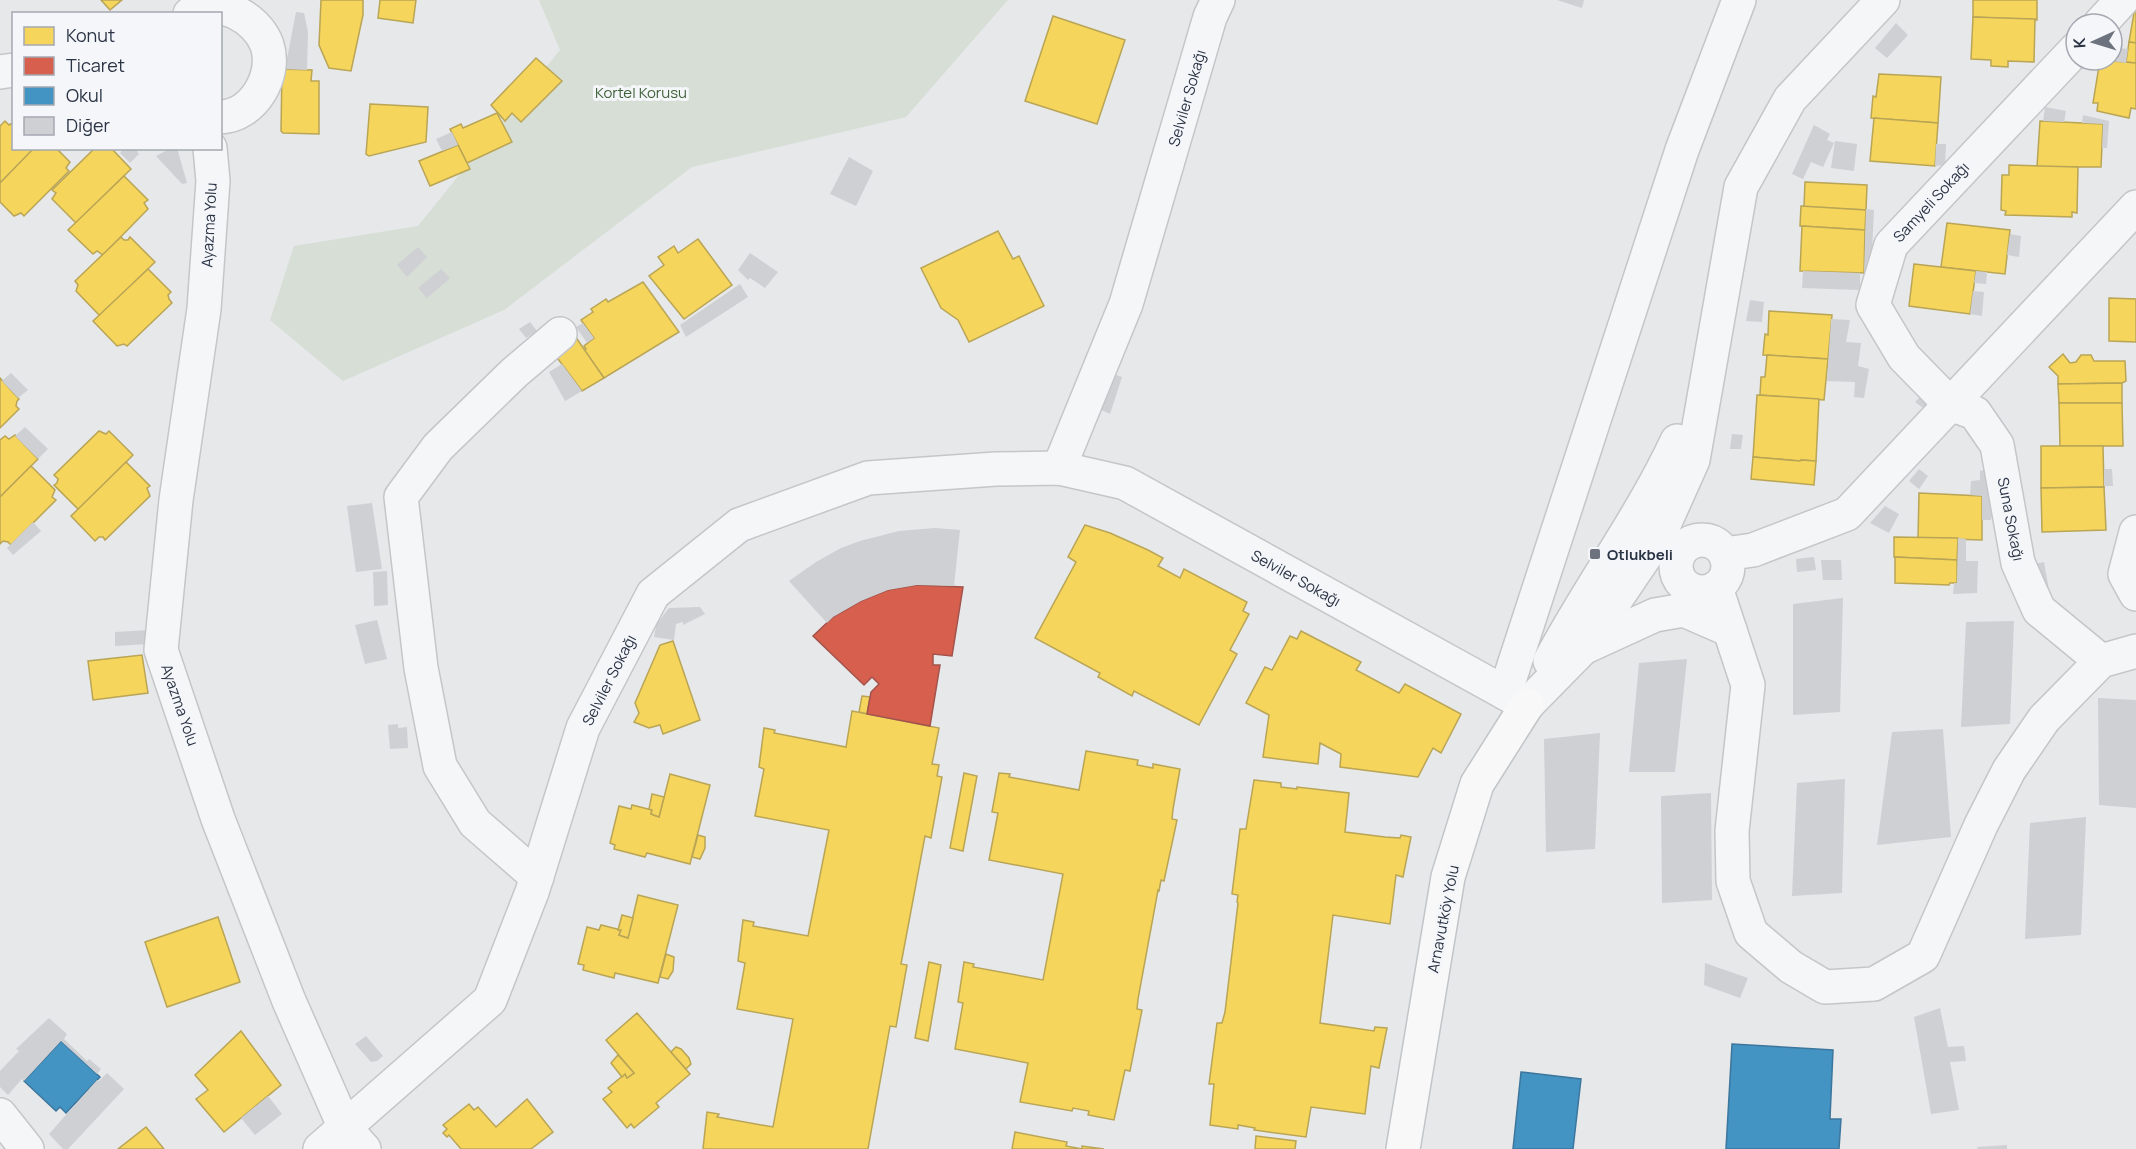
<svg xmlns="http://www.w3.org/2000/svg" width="2136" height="1149" font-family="Manrope,sans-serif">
  <rect width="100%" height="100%" fill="#e6e8ea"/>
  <path fill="#d6ded6" d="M539,0H1008L906,117L692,167L504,310L343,381L270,320L294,246L418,226L560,50Z"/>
  <g fill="#f6d55c" stroke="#b9a555" stroke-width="1.5">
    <path d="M101,0H122L110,10Z"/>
    <path d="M321,0H363V15L351,71L329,68L319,45Z"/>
    <path d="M380,0H416L413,23L378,18Z"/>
    <path d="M1973,0H2037V20L1973,17Z"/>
    <path d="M2135,7H2136V43L2129,42Z"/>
    <path d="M1053,16L1125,40L1097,124L1025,101Z"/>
    <path d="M1973,17L2035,19L2034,62L2008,61V67L1991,66V60L1971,59Z"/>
    <path d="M2129,42L2136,43V63L2126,62Z"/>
    <path d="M536,58L562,81L521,122L512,113L505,121L491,105Z"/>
    <path d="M2100,60L2136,63V109L2131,108L2129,118L2097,111L2098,103H2093Z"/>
    <path d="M282,69L312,70L311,81H319V134L283,133L281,131Z"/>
    <path d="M1879,74L1941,77L1938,123L1871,118L1873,96L1876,97Z"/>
    <path d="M370,104L428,107L426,142L369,156L366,154Z"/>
    <path d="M497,113L512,142L467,163L450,129L461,124L463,128Z"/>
    <path d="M1874,118L1938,123L1935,166L1870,161Z"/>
    <path d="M5,121L9,125L14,122V148H35L0,183V126Z"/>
    <path d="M2040,121L2103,124L2101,167H2037Z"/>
    <path d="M458,145L470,169L430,186L419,161Z"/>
    <path d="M34,148H56L70,162L66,168L69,171L24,216L21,213L14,216L0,202V183Z"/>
    <path d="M95,148H111L131,169L76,223L52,199L56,193L52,190Z"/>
    <path d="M2009,165L2078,167L2077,213L2072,212V217L2005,215L2006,211L2001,210L2002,175H2009Z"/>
    <path d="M124,176L148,200L144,203L148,209L103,255L97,251L93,254L68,230Z"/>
    <path d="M1805,182L1867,185L1866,210L1804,207Z"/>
    <path d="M1801,206L1866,210L1865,230L1800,226Z"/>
    <path d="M1947,223L2010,230L2005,274L1941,267Z"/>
    <path d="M1802,226L1865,230L1864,273L1800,271Z"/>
    <path d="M998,231L1013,259L1019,256L1044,306L969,342L958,320L941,308L921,268Z"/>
    <path d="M121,237L124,240H128L130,237L155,262L100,316L76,291L78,285L75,281Z"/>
    <path d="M698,239L732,285L684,319L649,276L664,265L658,257L674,246L678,253Z"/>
    <path d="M1914,264L1976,271L1970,314L1909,306Z"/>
    <path d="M148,269L171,292L168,295L169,299L172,303L127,346L124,344L117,346L93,321Z"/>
    <path d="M643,282L679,332L604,378L584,350L586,349L584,346L594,338L581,320L593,312L591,309L606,299L608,302Z"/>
    <path d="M2109,298L2136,299V342L2109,341Z"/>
    <path d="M1769,311L1832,315L1828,359L1763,355L1765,334L1768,335Z"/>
    <path d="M577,339L604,378L582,391L555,355Z"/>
    <path d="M2063,354L2070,363L2076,362L2081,355H2091L2094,361H2125L2126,381L2122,383L2058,384V376L2049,367Z"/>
    <path d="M1767,355L1828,359L1824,400L1760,395L1761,377H1765Z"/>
    <path d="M0,378L19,399L17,401L16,406L19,409L0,428Z"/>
    <path d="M2122,383V403H2059L2058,384Z"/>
    <path d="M1757,395L1819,399L1816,461L1801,460L1800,461L1753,457Z"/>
    <path d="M2059,403H2122L2123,446H2060Z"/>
    <path d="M99,431L106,434L109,431L133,455L79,510L54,485L57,483L58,479L54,475Z"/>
    <path d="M15,435L38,459L0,497V440L5,436L9,439Z"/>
    <path d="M2041,446H2103L2104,487L2041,488Z"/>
    <path d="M1753,457L1800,461L1801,460L1816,461L1814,485L1751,479Z"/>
    <path d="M126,462L150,486L147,488L150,496L105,540L103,537H99L95,541L71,516Z"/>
    <path d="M31,466L55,490L52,497L56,500L11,545L8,542L3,541L0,544V497Z"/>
    <path d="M2104,487L2106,530L2042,532L2041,488Z"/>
    <path d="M1919,493L1982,496V540L1918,538Z"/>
    <path d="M1085,525L1110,533L1148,550L1163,558L1158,566L1180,578L1184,569L1247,602L1243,611L1249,614L1230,650L1237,654L1199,725L1134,691L1132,696L1098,677L1100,673L1035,638L1076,562L1068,557Z"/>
    <path d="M1894,537L1958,538L1957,560L1894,557Z"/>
    <path d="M1895,557L1957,560V583H1950L1949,585L1895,583Z"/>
    <path d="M1301,631L1361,662L1356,670L1399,693L1405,684L1461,714L1441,753L1433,748L1418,777L1340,767L1341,754L1320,743L1318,764L1263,757L1269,715L1246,703L1265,667L1272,670L1290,636L1297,639Z"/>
    <path d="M673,641L700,720L663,734L660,725L649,728L634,722L639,713L635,703L660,645Z"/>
    <path d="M142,655L148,693L93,700L88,661Z"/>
    <path d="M862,696L870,697L867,714L859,712Z"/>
    <path d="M852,711L939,728L932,764L939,765L937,776L942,777L931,838L925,836L901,964L907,965L896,1027L890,1026L868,1149H703L707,1112L719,1114L717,1117L773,1127L793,1019L737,1009L745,963L738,961L743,920L754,922L753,926L808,936L829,830L755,816L764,769L759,767L764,728L775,730L774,733L846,747Z"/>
    <path d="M1086,751L1138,760L1137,765L1153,768V764L1180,769L1173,809L1172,819L1177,820L1164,881L1161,880L1159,891L1158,890L1138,999L1137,1009L1142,1010L1130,1071L1125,1070L1114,1120L1088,1115L1089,1111L1073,1108L1072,1111L1020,1102L1028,1063L955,1049L963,1003L958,1002L964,962L974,964L973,967L1043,980L1063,874L989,860L998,813L992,812L999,773L1010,774L1009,777L1079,790Z"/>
    <path d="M964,773L977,776L963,851L950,848Z"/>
    <path d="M670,774L710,785L690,864L647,853L645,857L614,849L615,845L610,843L619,806L631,809L632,805L652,810L651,814L659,817Z"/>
    <path d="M1254,780L1281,783V787L1297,789V787L1349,793L1345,832L1385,837L1400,838L1401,835L1411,837L1403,877L1396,875L1390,924L1333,915L1320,1023L1374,1031L1375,1027L1387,1028L1379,1068L1371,1066L1365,1114L1311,1107L1306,1137L1254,1130L1255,1128L1238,1125V1129L1210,1125L1214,1084H1209L1217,1023H1222L1225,1012L1238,903L1237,902L1238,895L1232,894L1240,829H1246Z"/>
    <path d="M652,794L664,797L659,817L651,814L652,810L649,809Z"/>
    <path d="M698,835L705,837V848L700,859L692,857Z"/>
    <path d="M638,895L678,905L658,983L615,973L614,978L583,970L584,965L578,964L587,927L599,930L601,925L621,930L619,935L628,938Z"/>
    <path d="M622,915L633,918L628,938L619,935L621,930H618Z"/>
    <path d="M218,917L240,982L167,1007L145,942Z"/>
    <path d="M666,954L674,957L673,971L668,979L660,977Z"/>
    <path d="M929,962L941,965L928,1041L915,1038Z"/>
    <path d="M637,1013L690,1074L656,1103L659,1107L634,1128L631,1124L627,1128L603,1099L612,1092L608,1088L625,1074L627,1078L634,1073L606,1040Z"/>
    <path d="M241,1031L281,1085L224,1132L196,1099L208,1090L195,1075Z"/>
    <path d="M676,1047L681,1049L689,1058L691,1064L686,1069L671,1052Z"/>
    <path d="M618,1055L634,1073L627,1078L625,1074L622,1077L611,1063Z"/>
    <path d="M527,1099L553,1132L531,1149H461L449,1135L447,1137L443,1133L447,1129L443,1125L469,1104L474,1110L478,1107L496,1127Z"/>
    <path d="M146,1127L164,1149H118Z"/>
    <path d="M1015,1132L1067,1142L1066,1146L1082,1149V1146L1104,1149H1012Z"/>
    <path d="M1256,1136L1296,1141L1295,1149H1255Z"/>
  </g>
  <path fill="#d6604d" stroke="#a3534b" stroke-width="1.5" d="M917,585L963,587L952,656L933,654V665H940L930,726L867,714L871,692L879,684L872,677L864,685L813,636L833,617L861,601L888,590Z"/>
  <g fill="#4393c3" stroke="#3c769d" stroke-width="1.5">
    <path d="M61,1041L100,1077L66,1113L60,1107L56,1111L24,1081Z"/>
    <path d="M1732,1044L1833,1050L1830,1119H1841L1839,1149H1726Z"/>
    <path d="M1521,1072L1581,1079L1573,1149H1513Z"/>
  </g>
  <g fill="#ced0d3">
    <path d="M1557,0H1584L1582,8Z"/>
    <path d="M296,12L304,13L308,32L307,70L285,69Z"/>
    <path d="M1896,23L1908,35L1887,58L1875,48Z"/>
    <path d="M2112,47L2128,49L2126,63L2112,61Z"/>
    <path d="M2045,107L2066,111L2064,122L2043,121Z"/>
    <path d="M2083,115L2109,121L2107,148H2102L2103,124L2082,123Z"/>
    <path d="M1814,125L1830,134L1827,140L1834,143L1823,167L1811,162L1803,179L1792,174Z"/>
    <path d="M452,132L458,145L442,151L436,139Z"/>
    <path d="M1835,141L1857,144L1854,171L1831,168Z"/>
    <path d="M1936,144H1946L1945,165L1935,166Z"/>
    <path d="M124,148H135L139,154L130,163L120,153Z"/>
    <path d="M171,148H177L187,183L182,184L156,156Z"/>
    <path d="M849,157L873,171L856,206L830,194Z"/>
    <path d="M1866,209L1874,210L1871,273H1864Z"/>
    <path d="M2010,234L2021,236L2019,257L2007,255Z"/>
    <path d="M418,247L427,257L407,277L397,265Z"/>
    <path d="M750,253L778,272L765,288L750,278L748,280L738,270Z"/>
    <path d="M441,269L450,278L427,298L418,288Z"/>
    <path d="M1803,271L1860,273V290L1802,288Z"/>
    <path d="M1976,271L1987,272L1986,284L1974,283Z"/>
    <path d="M740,284L748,297L686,337L680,325Z"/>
    <path d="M1973,291L1984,292L1982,316L1970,314Z"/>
    <path d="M1750,300L1764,302L1762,322L1746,321Z"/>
    <path d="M1831,319L1850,320L1846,342L1861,343L1858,366L1869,369L1864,398L1854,397L1855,382L1827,381Z"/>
    <path d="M530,322L537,331L526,338L519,329Z"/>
    <path d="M583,323L594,338L587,343L576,327Z"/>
    <path d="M562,364L582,391L565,401L549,372Z"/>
    <path d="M1108,372L1122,377L1110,414L1097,408Z"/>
    <path d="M11,373L28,390L18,398L2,381Z"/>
    <path d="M1932,385L1937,390L1923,408L1915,402Z"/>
    <path d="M25,427L48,449L38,459L15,436Z"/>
    <path d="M1732,434L1743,435L1741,449H1730Z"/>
    <path d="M1994,468L2005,518L1991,517V520H1982V496L1970,495L1971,481L1980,480V471Z"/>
    <path d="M1919,469L1928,476L1919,489L1909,481Z"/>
    <path d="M2104,469H2112L2113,486H2104Z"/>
    <path d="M372,503L382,569L356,572L347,506Z"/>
    <path d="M1885,506L1899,514L1889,533L1870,523Z"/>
    <path d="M33,522L41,531L13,555L7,548Z"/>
    <path d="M935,528L960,530L954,586L917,585L888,590L861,601L833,617L827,623L789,581L816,562L841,548L860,541L899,531Z"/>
    <path d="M1958,538L1966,539V561H1978L1977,593L1953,594L1954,583H1957Z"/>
    <path d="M1814,557L1816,570L1797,572L1796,559Z"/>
    <path d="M1821,560H1841L1842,580H1823Z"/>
    <path d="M2044,562L2049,590L2034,592L2029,565Z"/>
    <path d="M387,571L388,605L374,606L373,572Z"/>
    <path d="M1843,598L1840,712L1793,715V604Z"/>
    <path d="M700,607L705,614L683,625V622L676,624L674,640L654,637L657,621H659L669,608Z"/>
    <path d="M377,620L387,659L365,664L355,625Z"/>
    <path d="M2014,621L2010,724L1961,727L1966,622Z"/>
    <path d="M149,630V644L115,646V632Z"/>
    <path d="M1687,659L1675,772H1629L1639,663Z"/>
    <path d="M2098,698L2136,700V808L2099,805Z"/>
    <path d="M398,724V728L407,727L408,748L390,749L388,725Z"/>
    <path d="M1943,729L1951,837L1877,845L1892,732Z"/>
    <path d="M1600,733L1595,849L1546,852L1544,739Z"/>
    <path d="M1845,779L1842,893L1792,896L1797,783Z"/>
    <path d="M1711,793L1712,900L1662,903L1661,796Z"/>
    <path d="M2086,817L2081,935L2025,939L2030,823Z"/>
    <path d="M1705,963L1748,978L1740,998L1704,985Z"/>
    <path d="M1940,1008L1948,1047L1964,1046L1966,1061L1950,1062L1959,1110L1931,1114L1914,1017Z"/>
    <path d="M49,1018L67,1034L64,1039L87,1061L89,1059L101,1069L97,1074L61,1041L24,1081L22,1079L8,1095L0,1087V1071L19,1051L16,1049Z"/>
    <path d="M366,1036L383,1056L377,1061L371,1062L355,1044Z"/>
    <path d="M107,1073L124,1089L68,1149H63L49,1134L97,1080L99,1081Z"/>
    <path d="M268,1096L282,1114L255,1135L241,1118Z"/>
    <path d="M2007,1145V1149H1978L1977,1147Z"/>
  </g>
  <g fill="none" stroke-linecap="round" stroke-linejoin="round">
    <g stroke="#c4c6c8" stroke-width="36">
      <g id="minor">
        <path d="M190,14C196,12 202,8 208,8C217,6 227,9 235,12C249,19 261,29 267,45C277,75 254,116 220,117"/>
        <path d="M2100,24L2122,0"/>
        <path d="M2076,49L1891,245L1873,305L1904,357L1950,404L1975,413L1997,445L2018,563L2039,610L2101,661"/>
        <path d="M0,72L14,70"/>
        <path d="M210,148L213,181L204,309L176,500L161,650L218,819L289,1001L345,1128L364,1149"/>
        <path d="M1059,468L1126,304L1210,17L1218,0"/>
        <path d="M2136,532L2125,574L2136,594"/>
        <circle cx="1702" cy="566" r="26"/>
        <path d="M1725,554L1753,550L1847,514L2136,207"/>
        <path d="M1716,588L1748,685L1732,831L1733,881L1751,933L1791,967L1825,987L1874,984L1923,956L1981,825L2009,770L2044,719L2101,661L2136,651"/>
        <path d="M1583,648L1655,615L1684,610L1730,630"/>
        <path d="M1550,661C1590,586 1641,518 1677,441"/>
        <path d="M1505,693L1682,150L1739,0"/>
        <path d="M1527,705L1583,648L1648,552L1663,527L1693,460L1741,187L1790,99L1883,0"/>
        <path d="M537,877L475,823L440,766L421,668L401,497L438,447L514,373L560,334"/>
        <path d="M0,1115L27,1149"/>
        <path d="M320,1149L490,1000L532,892L583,728L653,594L739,525L868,478L996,469L1059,468L1125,483L1527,705"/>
      </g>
    </g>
    <g stroke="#c2c5c8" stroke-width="36">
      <path id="major" d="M1403,1149L1448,877L1477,784L1527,705"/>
    </g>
    <use href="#minor" stroke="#f5f6f7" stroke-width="33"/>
    <use href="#major" stroke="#f8f8f8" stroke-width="33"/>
  </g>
  <rect fill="#6c737f" stroke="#f4f6f9" stroke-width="2" x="1589" y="548" width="12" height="12" rx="3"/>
  <g text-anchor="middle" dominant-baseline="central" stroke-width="6" stroke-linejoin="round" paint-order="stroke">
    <g font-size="15" fill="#3f6138" stroke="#f4f6f9">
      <text x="641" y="92">Kortel Korusu</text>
    </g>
    <g font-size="15" fill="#2b3445" stroke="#f4f6f9">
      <text transform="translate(1187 98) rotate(-74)">Selviler Sokağı</text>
      <text transform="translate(1931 202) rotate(-47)">Samyeli Sokağı</text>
      <text transform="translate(209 225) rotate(-87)">Ayazma Yolu</text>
      <text transform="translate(2011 519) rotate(79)">Suna Sokağı</text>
      <text transform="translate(1296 578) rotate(29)">Selviler Sokağı</text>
      <text transform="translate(609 680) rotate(-63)">Selviler Sokağı</text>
      <text transform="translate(180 705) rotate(71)">Ayazma Yolu</text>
      <text transform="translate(1443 919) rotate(-79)">Arnavutköy Yolu</text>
    </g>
    <g font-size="15" font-weight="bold" fill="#2b3445" stroke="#f4f6f9" text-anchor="start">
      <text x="1607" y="554">Otlukbeli</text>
    </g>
  </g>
  <rect x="12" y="12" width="210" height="138" fill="#f4f6f9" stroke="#a4a8b1" stroke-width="1.5"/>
  <rect x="24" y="27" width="30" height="18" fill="#f6d55c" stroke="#a4a8b1" stroke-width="1.5"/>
  <text x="66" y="42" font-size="18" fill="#2b3445">Konut</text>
  <rect x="24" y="57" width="30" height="18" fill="#d6604d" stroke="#a4a8b1" stroke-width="1.5"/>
  <text x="66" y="72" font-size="18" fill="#2b3445">Ticaret</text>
  <rect x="24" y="87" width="30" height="18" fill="#4393c3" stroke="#a4a8b1" stroke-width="1.5"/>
  <text x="66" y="102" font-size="18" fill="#2b3445">Okul</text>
  <rect x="24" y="117" width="30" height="18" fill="#ced0d3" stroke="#a4a8b1" stroke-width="1.5"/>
  <text x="66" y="132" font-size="18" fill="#2b3445">Diğer</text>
  <g transform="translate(2094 42) rotate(266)"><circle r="28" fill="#f4f6f9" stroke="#a4a8b1" stroke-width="1.5"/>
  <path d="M0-4.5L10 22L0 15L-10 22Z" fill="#6c737f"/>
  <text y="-9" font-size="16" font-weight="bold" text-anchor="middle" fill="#2b3445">K</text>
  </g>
</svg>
